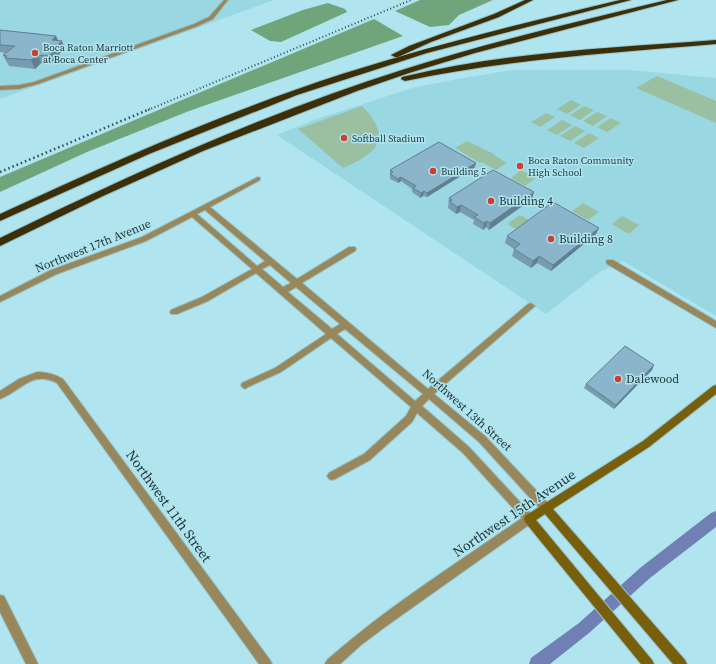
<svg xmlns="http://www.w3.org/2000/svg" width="716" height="664" font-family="'Source Serif 4',serif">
  <rect width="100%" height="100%" fill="#b0e4ee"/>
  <g fill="#99d8e3">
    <path d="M0,0H274L0,99Z"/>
    <path d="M514,70H630L716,78V316L623,261L601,271L546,314L277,135L314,120L412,88L468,77Z"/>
  </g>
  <g fill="#9ac0a1">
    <path d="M657,76L716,101V123L636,88Z"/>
    <path d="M571,100L581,105L567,114L557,109Z"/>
    <path d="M362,106C393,138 378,153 343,168L298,129Z"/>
    <path d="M584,106L594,110L580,120L570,115Z"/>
    <path d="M597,112L607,116L593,126L583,121Z"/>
    <path d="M546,113L555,117L540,127L531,122Z"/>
    <path d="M611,118L621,123L607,132L597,127Z"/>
    <path d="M562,120L572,125L557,135L547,130Z"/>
    <path d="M575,126L585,131L570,141L560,136Z"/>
    <path d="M589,133L599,138L584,148L574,143Z"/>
    <path d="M467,141L494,154V155L507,163L496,170L482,162L480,163L455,148Z"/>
    <path d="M521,170L536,178L525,186L511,178Z"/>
    <path d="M583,203L599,212L588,220L572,211Z"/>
    <path d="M520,215L529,220L516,229L507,224Z"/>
    <path d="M622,216L639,225L629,234L612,224Z"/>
  </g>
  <g fill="#70a57c">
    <path d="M420,0H493L459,15L449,25L430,27L395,11Z"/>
    <path d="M328,3L345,9L347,12L281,42L270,41L251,30L303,10Z"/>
    <path d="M374,19L403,36L189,111L87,152L0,192V177Z"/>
  </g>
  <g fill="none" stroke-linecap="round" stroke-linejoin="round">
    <path fill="#7080b5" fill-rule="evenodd" d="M716,511V527L650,578L589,633L550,664H529L531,658L579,623L640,568L711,513Z"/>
    <g stroke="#93c1c9" stroke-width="2">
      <g id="street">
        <path d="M224,0H228L213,19L198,26L38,84L19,89L0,90V86L19,85L34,82L194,24L209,17Z"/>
        <path d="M258,177L260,178V180L210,207L297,279L349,247H355L356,249L355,251L302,283L428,389L528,304L531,303L535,306L434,394L485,436L550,505L551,508L550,511L546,513L542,511L479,442L429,399L422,406L469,447L533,516L534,519L533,522L385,627L361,645L340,664H325L327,660C387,607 456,564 522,518L463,453L417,413L412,422L370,460L335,479L332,480L329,479L327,476L329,473L364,454L406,416L411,407L331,338L281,372L248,387L245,389L242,387L241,385L242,383L275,368L326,334L256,273L208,301L177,314H171L170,312L171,310L202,297L252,269L192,217L146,241L57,274L0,302V296L51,270L142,237ZM205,210L265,261L257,266L197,214ZM270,265L291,283L283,287L262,269ZM296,287L340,324L332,329L288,292ZM345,329L423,394L415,401L337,334Z"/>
        <path d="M607,260H613L716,321V328L607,264L606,262Z"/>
        <path d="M37,372C47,372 54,374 63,379L270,660L272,664H259L57,383C32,370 21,391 0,399V391L19,379Z"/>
        <path d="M0,595L4,596L38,664H26L0,612Z"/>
      </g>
    </g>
    <g stroke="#93c1c9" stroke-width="2">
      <path id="secondary" d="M716,385V394L649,447L553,509L685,660L687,664H673L545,514L536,520L652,660L654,664H641L525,522L524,519L525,516L643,441L713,386Z"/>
    </g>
    <g stroke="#93c1c9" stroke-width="2">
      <g id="highway">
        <path d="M525,0H533L499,17L431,42L398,57H395L391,55L409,46L494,14Z"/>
        <path d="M620,0H631L427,53L297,95L149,154L0,221V214C112,162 225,112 342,74C434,45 527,22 620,0Z"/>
        <path d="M667,0H678L475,53L409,73L357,91L203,151L103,196L0,246V238C131,174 265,113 405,69C491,42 579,21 667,0Z"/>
        <path d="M716,40V44C612,53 508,59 405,81L401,79L402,77C505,52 611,48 716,40Z"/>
      </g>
    </g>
    <use href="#street" fill="#97875b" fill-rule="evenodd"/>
    <use href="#secondary" fill="#775f0c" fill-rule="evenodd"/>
    <use href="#highway" fill="#3c2f08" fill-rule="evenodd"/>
    <path stroke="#334c51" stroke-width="2" stroke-dasharray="1 2.5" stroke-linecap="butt" d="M148,110L411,0"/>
    <path stroke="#334c51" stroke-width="2.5" stroke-dasharray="1.5 3" stroke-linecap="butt" d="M0,172L150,109"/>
  </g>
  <g fill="#789caf">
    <path d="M0,30L56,36L58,40L62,41L65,49L59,54L60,57L52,64L41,63L35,69L9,66L3,55L6,53L0,52Z"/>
    <path d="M475,167L427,197L423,196L420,198L412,192V189L401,181L398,183L390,179V170Z"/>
    <path d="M449,198L532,199L489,230L486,227L483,230L473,224L474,220L460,212L456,214L448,208Z"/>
    <path d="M596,234L551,271L537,263L531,268L512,256L514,249L505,243L507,236Z"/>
    <path d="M654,365L652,370L614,409L584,388L586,384Z"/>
  </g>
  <g fill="#617f8e">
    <path d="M56,36L59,43L62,41L65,49L59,54L60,57L52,64L49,56L52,40Z"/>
    <path d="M38,55L41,63L35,69L31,60Z"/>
    <path d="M476,163L475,167L427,197V193Z"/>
    <path d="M401,177V181L398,183V179Z"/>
    <path d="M424,191L423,196L420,198L421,193Z"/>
    <path d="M534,192L532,199L489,230L490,223Z"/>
    <path d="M461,205L460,212L456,214L457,207Z"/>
    <path d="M487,221L486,227L483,230L484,223Z"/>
    <path d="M599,228L596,234L551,271L553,265Z"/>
    <path d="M539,256L537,263L531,268L533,261Z"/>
    <path d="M654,365L652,370L614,409L616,405Z"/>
  </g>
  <g fill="#8bb5cb" stroke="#617f8e">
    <path d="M0,30L56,36L52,40L62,41L54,48H57L49,56L38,55L31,60L5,58L7,56L3,55L15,46L0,45Z"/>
    <path d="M439,142L476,163L427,193L424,191L421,193L413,188L416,186L401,177L398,179L390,174L393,172L390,170Z"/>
    <path d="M493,170L534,192L490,223L487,221L484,223L474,217L478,215L461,205L457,207L449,201L452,200L449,198Z"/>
    <path d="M553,202L599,228L553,265L539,256L533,261L514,249L520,244L507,236Z"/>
    <path d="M625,346L654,365L616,405L586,384Z"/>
  </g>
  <g fill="#cd402e" stroke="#b0e4ee" stroke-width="1.5">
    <circle cx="35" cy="53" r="4"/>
    <circle cx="344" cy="138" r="4"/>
    <circle cx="520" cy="166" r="4"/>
    <circle cx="433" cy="171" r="4"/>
    <circle cx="491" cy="201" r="4"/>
    <circle cx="551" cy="239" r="4"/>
    <circle cx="618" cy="379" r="4"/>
  </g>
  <g text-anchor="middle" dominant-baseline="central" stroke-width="3" stroke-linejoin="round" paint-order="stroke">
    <g font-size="10" fill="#1e3337" stroke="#b0e4ee" text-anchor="start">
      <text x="43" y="47">Boca Raton Marriott<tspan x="43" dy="12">at Boca Center</tspan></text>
      <text x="352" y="138">Softball Stadium</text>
      <text x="528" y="160">Boca Raton Community<tspan x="528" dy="12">High School</tspan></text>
      <text x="441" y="171">Building 5</text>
    </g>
    <g font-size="12" fill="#1e3337" stroke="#b0e4ee" text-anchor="start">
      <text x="499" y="201">Building 4</text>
      <text x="559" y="239">Building 8</text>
      <text x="626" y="379">Dalewood</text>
    </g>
    <g font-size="12" fill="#1e3337" stroke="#b0e4ee">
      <text transform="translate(93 246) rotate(-22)">Northwest 17th Avenue</text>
      <text transform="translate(467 410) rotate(42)">Northwest 13th Street</text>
    </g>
    <g font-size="14" fill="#1e3337" stroke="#b0e4ee">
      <text transform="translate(169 506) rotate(54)">Northwest 11th Street</text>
      <text transform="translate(514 513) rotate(-34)">Northwest 15th Avenue</text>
    </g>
  </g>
</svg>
